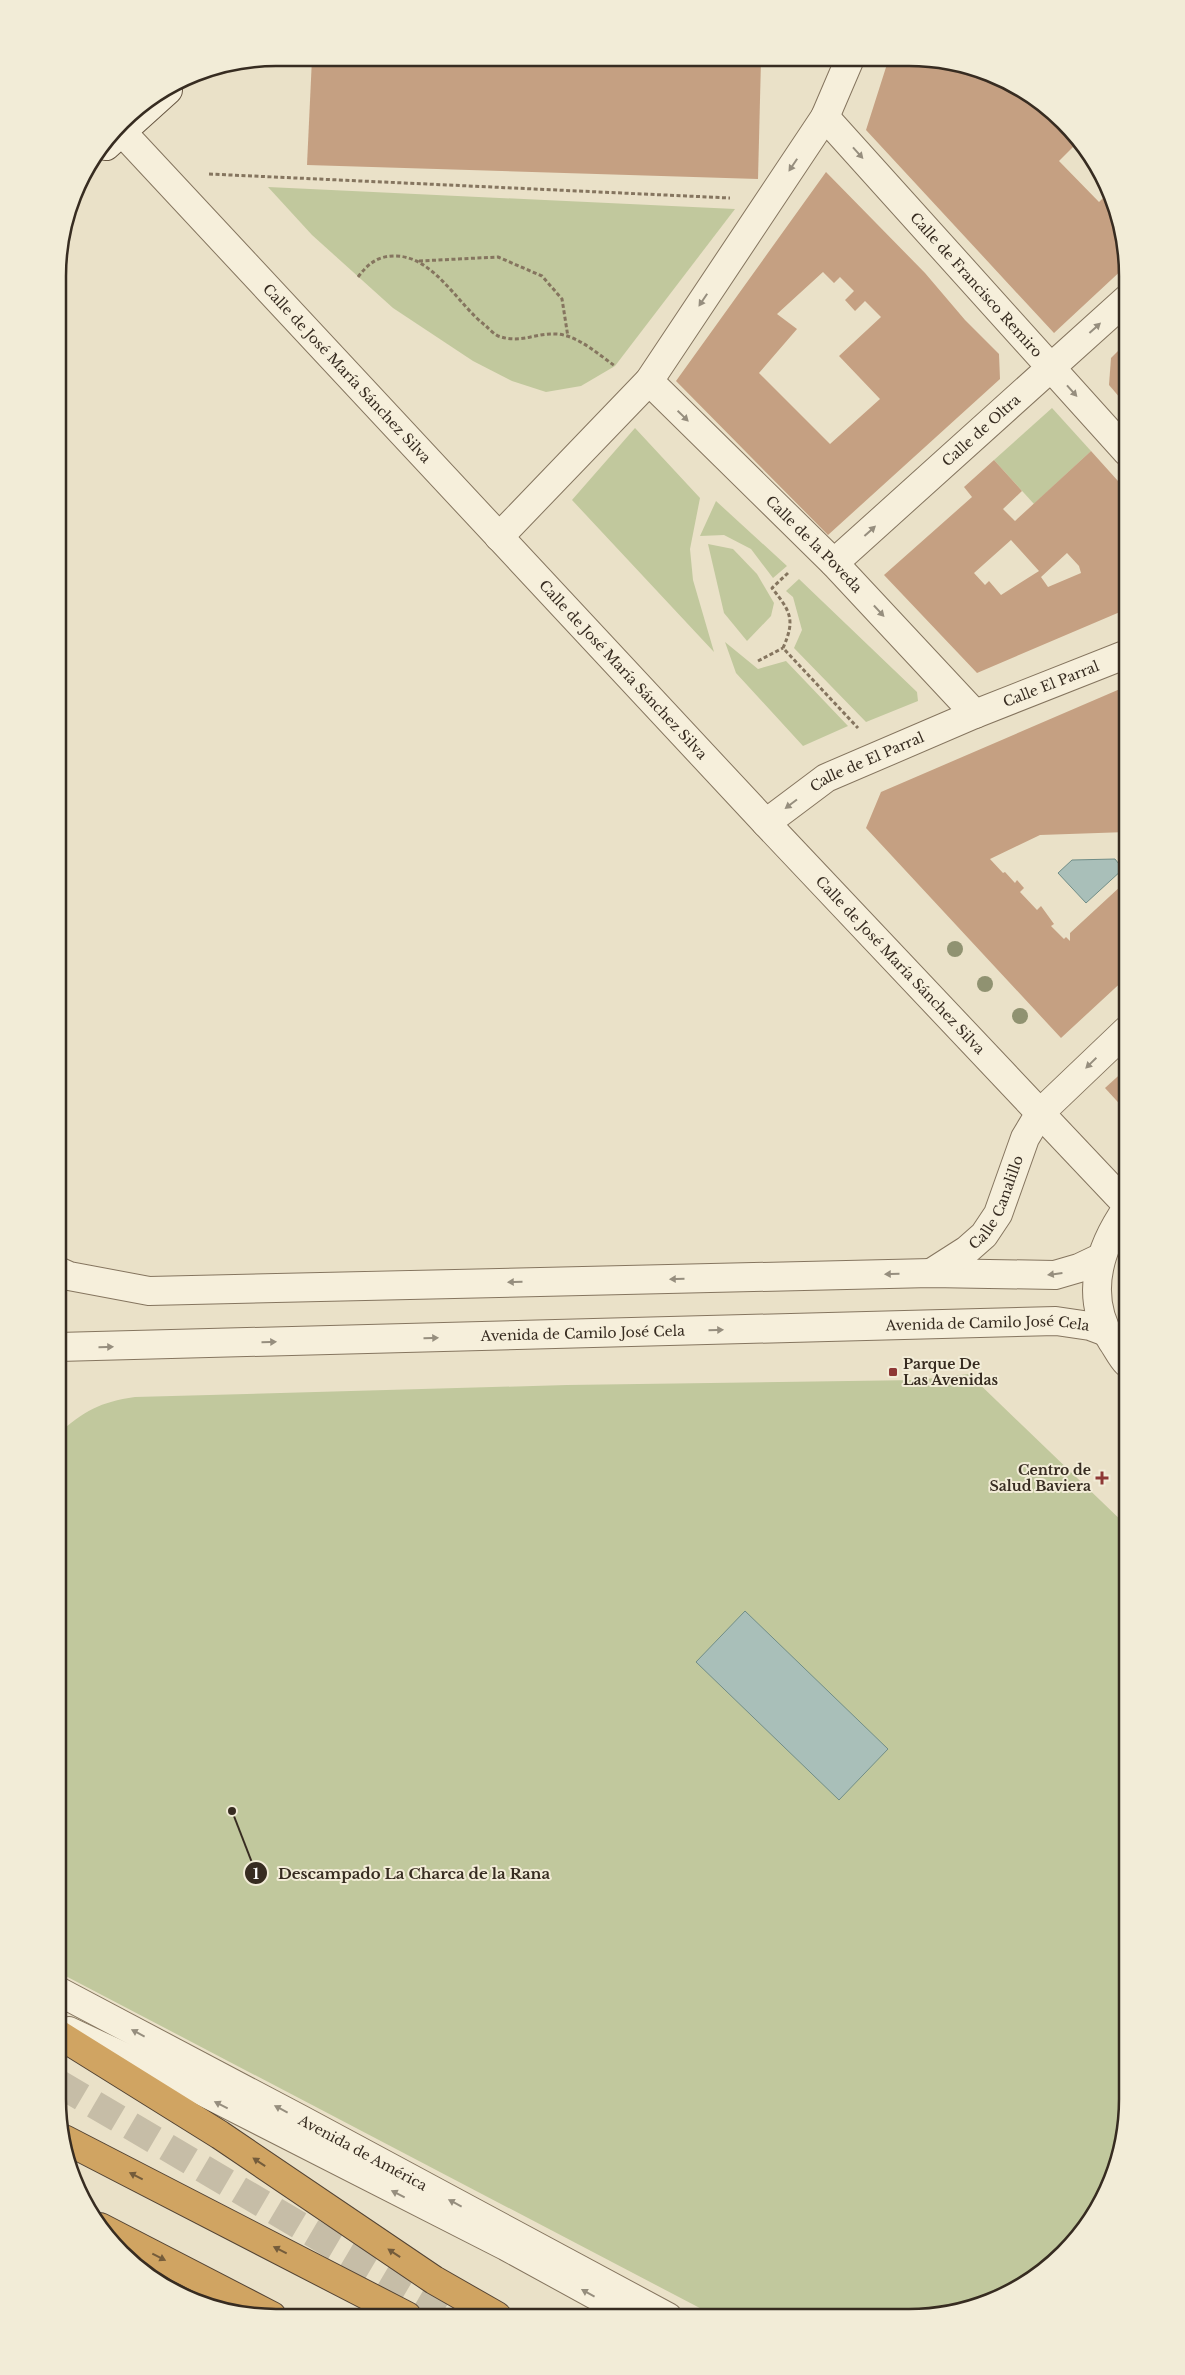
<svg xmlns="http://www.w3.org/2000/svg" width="1185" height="2375" font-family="'Libre Baskerville',serif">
  <rect width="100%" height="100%" fill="#eae1c8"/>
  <g fill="#c1c89d">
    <path d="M268,187L735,209L615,366L581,386L546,392L512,381L473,361L393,308L312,235Z"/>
    <path d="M1052,408L1091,451L1034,504L994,460Z"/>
    <path d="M635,428L700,498L690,549L693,580L714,652L572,500Z"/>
    <path d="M716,501L787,566L773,578L751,549L724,535L700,536Z"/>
    <path d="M708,544L733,549L757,574L774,603L771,616L747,641L724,613Z"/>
    <path d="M799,579L917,692L918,701L866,722L794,648L802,630L793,597L786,591Z"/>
    <path d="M725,642L758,669L786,661L848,726L803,746L736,673Z"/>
    <path d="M969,1374L1127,1526V2112L1111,2182L1082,2232L1030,2280L978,2306L908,2317H717L58,1972V1434C84,1411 100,1402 135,1397L567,1385L918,1380Z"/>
  </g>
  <g fill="#a9bfb9" stroke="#708d87">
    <path d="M1115,859L1123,869L1086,903L1058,873L1072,860Z"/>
    <path d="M745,1611L888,1749L839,1800L696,1662Z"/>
  </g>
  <g fill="#c5a082" fill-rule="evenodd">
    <path d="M312,58L761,60L758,179L307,165Z"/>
    <path d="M888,61L951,62L1005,80L1053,112L1079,141L1059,161L1099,202L1109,192L1116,207L1126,266L1054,333L866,130Z"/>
    <path d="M826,172L925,273L965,320L999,354L1000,379L828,535L676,381ZM823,272L834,283L840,277L854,291L845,300L855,311L865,301L881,317L839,356L880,399L830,444L759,373L797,329L777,314Z"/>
    <path d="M1127,342V406L1109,385L1111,358Z"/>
    <path d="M1091,451L1127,491V498L1120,505L1127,513V609L977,673L884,575L972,497L964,487L994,460L1022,491L1003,509L1015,521ZM1011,540L1039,571L1001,595L989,581L985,585L974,573ZM1067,553L1079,566L1081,573L1048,587L1041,577Z"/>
    <path d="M1127,686V832L1040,835L990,859L1003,873L1005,872L1015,883L1017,880L1024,888L1020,892L1037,910L1041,906L1054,924L1051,926L1064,939L1066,937L1070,941V933L1122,885L1121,883L1127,877V977L1061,1038L866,828L881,792Z"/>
    <path d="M1127,1068V1112L1105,1088Z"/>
  </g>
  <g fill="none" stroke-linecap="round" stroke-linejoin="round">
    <path stroke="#c6bda7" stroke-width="28" stroke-dasharray="28 14" stroke-linecap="butt" d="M58,2083L453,2316"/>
    <g stroke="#85755f" stroke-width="26">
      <path id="lane" d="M69,2029L142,2063L505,2248L631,2317"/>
    </g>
    <g stroke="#85755f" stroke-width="30">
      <g id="street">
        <path id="s1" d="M825,117L1127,452"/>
        <path id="s2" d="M122,132L766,823L1127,1205"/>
        <path id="s3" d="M649,381L834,563L975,714"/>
        <path d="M499,537L649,381L825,117L849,61"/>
        <path id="s4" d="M834,563L1127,299"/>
        <path id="s5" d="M766,823L826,778L975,714L1127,654"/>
        <path d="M58,1271L69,1276L149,1291L931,1273L1055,1275L1079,1268L1100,1258"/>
        <path id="s6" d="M931,1273L967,1250L984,1235L998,1214L1025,1138L1040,1113L1127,1030"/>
        <path id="s7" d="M58,1347L1056,1321L1090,1326L1106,1332"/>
        <path d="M1127,1363C1121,1357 1117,1348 1112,1341C1084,1296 1099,1248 1127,1208"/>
        <path id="s8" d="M58,1991L300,2119L668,2317"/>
      </g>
    </g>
    <g stroke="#675642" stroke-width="30">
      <path id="secondary" d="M106,146L168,90"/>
    </g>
    <g stroke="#534333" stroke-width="30">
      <g id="highway">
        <path d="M58,2034L220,2135L434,2280L497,2316"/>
        <path d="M64,2139L407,2316"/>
        <path d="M100,2227L272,2316"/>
      </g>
    </g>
    <g stroke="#85755f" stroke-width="3" stroke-dasharray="4 2.5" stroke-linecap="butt">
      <path d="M209,174L730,198"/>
      <path d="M419,261L498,257L542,276L562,299L568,337"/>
      <path d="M358,277C368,264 377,256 395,256C434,256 458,305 486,326C489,329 494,334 498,336C521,344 535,333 555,334C576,334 598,354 615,366"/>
      <path d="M788,573L772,588C790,611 796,619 783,648L858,728"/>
      <path d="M758,661L783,648"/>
    </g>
    <use href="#lane" stroke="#f6efdb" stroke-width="24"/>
    <use href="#street" stroke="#f6efdb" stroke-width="28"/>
    <use href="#secondary" stroke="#f6efdb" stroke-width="28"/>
    <use href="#highway" stroke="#d0a462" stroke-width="28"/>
  </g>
  <g fill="#909271">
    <circle cx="955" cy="949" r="8"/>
    <circle cx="985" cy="984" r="8"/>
    <circle cx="1020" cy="1016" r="8"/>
  </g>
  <defs><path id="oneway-solid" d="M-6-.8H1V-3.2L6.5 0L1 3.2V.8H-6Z" transform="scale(1.25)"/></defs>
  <g fill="#968e7e">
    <use href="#oneway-solid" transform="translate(858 153) rotate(48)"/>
    <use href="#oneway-solid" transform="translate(793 165) rotate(124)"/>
    <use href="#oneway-solid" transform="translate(703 300) rotate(124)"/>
    <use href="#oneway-solid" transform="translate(1095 328) rotate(-42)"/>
    <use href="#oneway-solid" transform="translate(1072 391) rotate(48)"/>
    <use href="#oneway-solid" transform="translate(683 416) rotate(44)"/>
    <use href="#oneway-solid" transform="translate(870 531) rotate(-42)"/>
    <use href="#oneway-solid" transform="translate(879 611) rotate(47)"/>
    <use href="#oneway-solid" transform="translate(791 804) rotate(143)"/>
    <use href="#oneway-solid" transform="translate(1091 1063) rotate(136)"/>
    <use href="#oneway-solid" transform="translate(892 1274) rotate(179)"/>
    <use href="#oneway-solid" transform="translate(1055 1274) rotate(173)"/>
    <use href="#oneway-solid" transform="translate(677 1279) rotate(179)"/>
    <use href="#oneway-solid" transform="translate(515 1282) rotate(179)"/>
    <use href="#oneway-solid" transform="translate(716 1330) rotate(-2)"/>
    <use href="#oneway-solid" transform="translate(431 1338) rotate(-2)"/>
    <use href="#oneway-solid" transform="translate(269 1342) rotate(-2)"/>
    <use href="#oneway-solid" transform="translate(106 1347) rotate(-1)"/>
    <use href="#oneway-solid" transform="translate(138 2033) rotate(-152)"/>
    <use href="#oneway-solid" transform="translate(221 2105) rotate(-153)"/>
    <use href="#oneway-solid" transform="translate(281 2109) rotate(-152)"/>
    <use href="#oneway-solid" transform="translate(398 2194) rotate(-153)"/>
    <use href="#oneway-solid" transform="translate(455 2203) rotate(-152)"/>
    <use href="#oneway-solid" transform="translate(588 2293) rotate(-151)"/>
  </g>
  <g fill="#745c3b">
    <use href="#oneway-solid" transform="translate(259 2162) rotate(-146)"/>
    <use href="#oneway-solid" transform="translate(136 2176) rotate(-153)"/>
    <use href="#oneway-solid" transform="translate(280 2250) rotate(-153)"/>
    <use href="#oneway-solid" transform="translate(394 2253) rotate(-146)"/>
    <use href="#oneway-solid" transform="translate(159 2257) rotate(27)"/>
  </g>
  <g fill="#8e3835" stroke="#f2ecd7" stroke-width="2">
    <rect x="888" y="1367" width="10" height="10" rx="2.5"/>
    <path d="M1099.5 1470.5h5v5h5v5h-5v5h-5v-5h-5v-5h5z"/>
  </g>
  <g text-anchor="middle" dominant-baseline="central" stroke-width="4" stroke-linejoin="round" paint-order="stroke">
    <g font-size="14" fill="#372c21" stroke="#f2ecd7">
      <text stroke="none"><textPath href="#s1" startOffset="226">Calle de Francisco Remiro</textPath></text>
      <text stroke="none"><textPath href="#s2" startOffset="330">Calle de José María Sánchez Silva</textPath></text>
      <text stroke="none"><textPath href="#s4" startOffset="198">Calle de Oltra</textPath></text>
      <text stroke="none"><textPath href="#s3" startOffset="232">Calle de la Poveda</textPath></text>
      <text stroke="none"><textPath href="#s2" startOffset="735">Calle de José María Sánchez Silva</textPath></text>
      <text stroke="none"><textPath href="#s5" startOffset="319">Calle El Parral</textPath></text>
      <text stroke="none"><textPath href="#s5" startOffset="119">Calle de El Parral</textPath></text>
      <text stroke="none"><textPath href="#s2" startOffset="1140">Calle de José María Sánchez Silva</textPath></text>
      <text stroke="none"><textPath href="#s6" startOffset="100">Calle Canalillo</textPath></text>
      <text stroke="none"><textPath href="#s7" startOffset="930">Avenida de Camilo José Cela</textPath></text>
      <text stroke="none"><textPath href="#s7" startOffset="525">Avenida de Camilo José Cela</textPath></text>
      <text stroke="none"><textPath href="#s8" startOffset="345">Avenida de América</textPath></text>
    </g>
    <g font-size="14" font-weight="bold" fill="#372c21" stroke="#f2ecd7" text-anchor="start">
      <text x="903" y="1364">Parque De<tspan x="903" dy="16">Las Avenidas</tspan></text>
      <text x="1091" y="1470" text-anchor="end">Centro de<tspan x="1091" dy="16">Salud Baviera</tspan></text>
    </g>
  </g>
  <path d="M0 0H1185V2375H0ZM276 66H909A210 210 0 0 1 1119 276V2099A210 210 0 0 1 909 2309H276A210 210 0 0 1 66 2099V276A210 210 0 0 1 276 66Z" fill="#f2ecd7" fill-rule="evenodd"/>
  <path fill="none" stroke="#372c21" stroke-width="2.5" d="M276 66H909A210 210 0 0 1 1119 276V2099A210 210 0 0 1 909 2309H276A210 210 0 0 1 66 2099V276A210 210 0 0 1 276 66Z"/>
  <path fill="none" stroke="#372c21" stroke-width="2" d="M232 1811L256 1873"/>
  <g fill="#372c21" stroke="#f2ecd7" stroke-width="2">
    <circle cx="232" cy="1811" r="5"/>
    <circle cx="256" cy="1873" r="12"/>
  </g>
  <g font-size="15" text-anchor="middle" font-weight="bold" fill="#fff">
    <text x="256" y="1879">1</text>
  </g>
  <g font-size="15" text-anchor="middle" font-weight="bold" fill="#372c21" stroke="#f2ecd7" stroke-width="4" stroke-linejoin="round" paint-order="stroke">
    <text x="414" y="1879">Descampado La Charca de la Rana</text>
  </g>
</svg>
